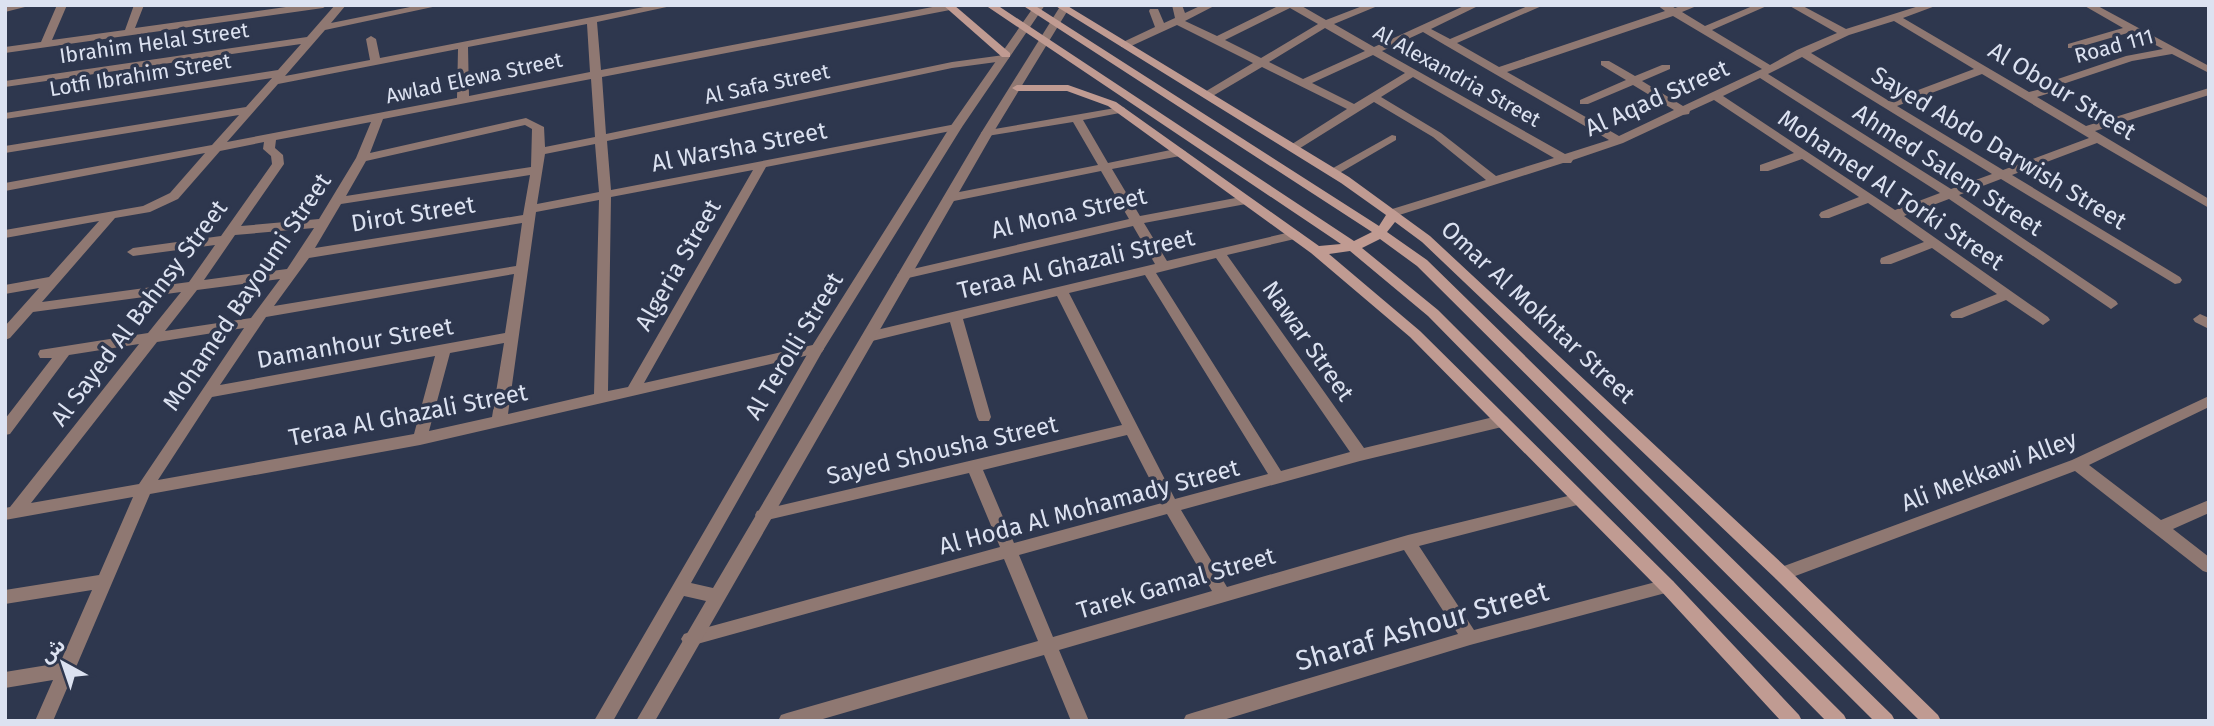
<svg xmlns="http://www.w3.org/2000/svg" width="2214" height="726" font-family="'Fira Sans','Noto Sans Arabic',sans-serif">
  <rect width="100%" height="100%" fill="#2e374e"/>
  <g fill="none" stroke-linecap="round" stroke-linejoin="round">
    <g fill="#8f7872" fill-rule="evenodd">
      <path d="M33,5L5,12V6Z"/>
      <path d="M57,5H67L52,40L125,30L134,5H144L135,28L300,5H328L323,8L5,53V47L41,42Z"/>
      <path d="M335,5H346L331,23L420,5H442L325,30L285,76L370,60L366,39L371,36L376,39L380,58L654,5H676L597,22L601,70L943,5L955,7L950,10L602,77L606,134L952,62L1004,55L1009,58L1004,61L952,68L607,141L611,190L956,124L962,127L956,130L766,167L644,383L817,344L824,349L822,352L420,445L150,494L53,721H35L53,680L5,688V672L60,663L92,590L5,604V590L99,575L133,497L5,520V508L10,507L139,344L69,355L10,434L5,435V419L52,358H40L38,354L40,350L148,333L181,292L33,312L10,338L5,340V326L39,288L5,294V285L49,277L99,221L5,238V230L143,206L170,193L205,153L5,191V183L212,145L239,115L5,153V146L246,107L272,78L5,119V113L278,70L301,44L5,87V81L307,37ZM587,24L590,72L469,96L468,47ZM458,49L457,98L227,142L278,84ZM591,79L595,137L545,147L544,127L526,118L370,153L383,119ZM371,122L356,158L319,219L241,226L284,164L283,155L275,148L276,140ZM525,125L532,129L531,167L346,196L366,161ZM264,142L263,149L271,156L272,164L221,236L133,248L127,252L133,256L215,245L189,282L42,302L115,218L150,212L178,199L220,151ZM595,144L599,192L537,204L545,154ZM753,170L628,387L608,391L611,197ZM530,175L523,215L315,248L341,204ZM599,200L594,394L508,414L536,212ZM522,223L516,266L274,306L309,258ZM314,228L287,269L204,280L235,235ZM514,274L505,333L220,385L266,317ZM280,279L251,318L165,331L197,290ZM244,328L139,484L31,503L157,342ZM504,343L492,417L429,431L450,353ZM435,356L414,434L158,480L212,397Z"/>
      <path d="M1172,5H1182L1185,13L1202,5H1216L1185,21L1217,36L1280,5H1300L1326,20L1365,5H1380L1334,24L1374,47L1466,5H1480L1431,29L1450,39L1530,5H1544L1457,43L1499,67L1665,11L1657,5H1670L1675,8L1683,5H1699L1682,12L1705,26L1755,5H1769L1712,30L1770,65L1797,50L1837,33L1788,5H1801L1846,29L1922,5H1938L1903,18L2029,92L2045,88L2052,81L2126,56L2163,49L2131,32L2076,48H2068V44L2123,28L2083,5H2096L2209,66V73L2172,54L2132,61L2060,85L2053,92L2037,97L2086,126L2209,88V95L2095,131L2209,199V208L2097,143L2012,175L2180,277L2182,280L2180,283L2175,284L2001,179L1959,195L2116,301L2118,304L2111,309L1949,199L1904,216L2048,317L2050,320L2043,325L2006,300L1962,318H1952L1950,315L1952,312L1997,294L1932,248L1891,264H1881L1880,261L1881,258L1924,242L1868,203L1829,218H1821L1819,215L1821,212L1859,197L1802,159L1768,171H1760V165L1794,153L1714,100L1690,111L1689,114L1683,115L1623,143L1573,160L1571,163H1563L1393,217L1389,216L1387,213L1389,210L1486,180L1433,137L1374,102L1297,150H1289V146L1347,109L1262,67L1211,97H1203V93L1253,63L1177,25L1129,47H1121V43L1155,27L1149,11L1150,9H1158L1164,23L1175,18ZM1290,8L1318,24L1261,58L1225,40ZM1673,16L1762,69L1683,106L1642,81L1670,69V65H1662L1635,76L1609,61H1601V65L1626,80L1580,100V104H1588L1633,85L1674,110L1619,136L1507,72ZM1894,21L1974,69L1889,101L1811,53L1849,35ZM1325,28L1365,51L1303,79L1269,62ZM1423,32L1445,45L1609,140L1565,154L1382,51ZM1373,55L1405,73L1354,104L1312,83ZM1802,57L1992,174L1951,189L1768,74ZM1982,74L2089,138L2003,170L1897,106ZM1413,77L1554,158L1496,176L1441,133L1381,97ZM1760,78L1940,193L1895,210L1723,96Z"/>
      <path d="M1121,107L1125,108V112L1083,120L1108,163L1180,148L1186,152L1180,156L1112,169L1140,216L1246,196L1252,200L1246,204L1144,223L1167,261L1295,231L1299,232L1301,235L1299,238L1227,255L1364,448L1502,415L1507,417L1509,421L1507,425L1502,427L1360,461L1181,510L1227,587L1408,535L1580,493L1585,495L1588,499L1585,503L1419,546L1474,630L1667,579L1673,581L1675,586L1673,591L1470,645L1220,721H1183L1186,715L1192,713L1458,634L1404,550L1059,650L1089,721H1071L1044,655L816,721H778L781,715L787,713L1038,641L1004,559L690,646L684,644L681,639L684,634L690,632L1000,547L969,473L763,521L757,519L755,515L757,511L1122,425L1057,296L963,319L991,417L989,421H979L977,417L950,322L868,342L861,337L868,332L1155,264L1133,226L904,279L897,275L904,271L1129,219L1101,171L949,202L943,198L949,194L1098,165L1073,122L987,136L981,133L983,131ZM1216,258L1350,452L1281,471L1156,273ZM1145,275L1268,474L1175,499L1069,293ZM1127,435L1162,503L1014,543L983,470ZM1167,514L1212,591L1053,637L1019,555Z"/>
      <path d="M1392,135L1396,136V140L1336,175L1332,176L1326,172Z"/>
      <path d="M2200,314L2209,318V329L2195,322L2193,319Z"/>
      <path d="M2209,396V407L2089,465L2161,520L2209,500V513L2173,529L2209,557V573L2203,571L2075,471L1782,581L1776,579L1774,574L1776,569L2072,460Z"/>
    </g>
    <path fill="#8f7872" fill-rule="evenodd" d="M1035,5H1045L962,127L822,352L691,583L713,588L981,133L1061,5H1071L993,133L655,721H636L706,601L684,596L613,721H594L812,346L950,127Z"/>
    <g fill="#c09b92" fill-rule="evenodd">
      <path d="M943,5H954L1010,53V57H1002Z"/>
      <path d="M985,5H997L1354,241L1372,232L1022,5H1034L1379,226L1386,215L1341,183L1054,5H1066L1349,177L1430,236L1788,569L1938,715L1941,721H1920L1776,579L1422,242L1395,222L1387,232L1427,260L1892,715L1895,721H1874L1417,266L1380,239L1362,248L1438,310L1844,715L1847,721H1826L1428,316L1350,251L1329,254L1420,331L1673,581L1799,715L1802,721H1781L1661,591L1410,337L1311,253L1108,106L1067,91H1017L1012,88L1017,85H1068L1116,102L1319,246L1341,244Z"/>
    </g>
  </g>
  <g text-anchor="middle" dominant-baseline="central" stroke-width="7" stroke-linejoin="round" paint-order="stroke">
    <g font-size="21" fill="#dce2f1" stroke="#2e374e">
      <text transform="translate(154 43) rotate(-8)">Ibrahim Helal Street</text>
      <text transform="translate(2114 46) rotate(-15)">Road 111</text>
      <text transform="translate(140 75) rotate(-9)">Lotfi Ibrahim Street</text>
      <text transform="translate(1457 76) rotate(29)">Al Alexandria Street</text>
      <text transform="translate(474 78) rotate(-12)">Awlad Elewa Street</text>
      <text transform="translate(767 84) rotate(-12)">Al Safa Street</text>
    </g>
    <g font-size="24" fill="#dce2f1" stroke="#2e374e">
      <text transform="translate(2062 91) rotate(31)">Al Obour Street</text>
      <text transform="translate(1657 98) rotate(-24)">Al Aqad Street</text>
      <text transform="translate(739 147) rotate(-11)">Al Warsha Street</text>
      <text transform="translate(1999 148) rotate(31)">Sayed Abdo Darwish Street</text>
      <text transform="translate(1948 170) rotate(33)">Ahmed Salem Street</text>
      <text transform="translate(1891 190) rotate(34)">Mohamed Al Torki Street</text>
      <text transform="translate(1069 213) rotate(-13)">Al Mona Street</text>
      <text transform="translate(413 214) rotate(-9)">Dirot Street</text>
      <text transform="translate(1076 264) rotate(-13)">Teraa Al Ghazali Street</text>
      <text transform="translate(678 265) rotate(-60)">Algeria Street</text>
      <text transform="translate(247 292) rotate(-56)">Mohamed Bayoumi Street</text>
      <text transform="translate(1538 312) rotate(43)">Omar Al Mokhtar Street</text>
      <text transform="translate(139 313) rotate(-53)">Al Sayed Al Bahnsy Street</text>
      <text transform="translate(1308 341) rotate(55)">Nawar Street</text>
      <text transform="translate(355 343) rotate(-10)">Damanhour Street</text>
      <text transform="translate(794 346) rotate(-59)">Al Terolli Street</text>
      <text transform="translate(408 415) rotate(-11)">Teraa Al Ghazali Street</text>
      <text transform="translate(942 450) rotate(-13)">Sayed Shousha Street</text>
      <text transform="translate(1989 471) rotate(-21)">Ali Mekkawi Alley</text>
      <text transform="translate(1089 507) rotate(-15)">Al Hoda Al Mohamady Street</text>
      <text transform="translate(1176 583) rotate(-16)">Tarek Gamal Street</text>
    </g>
    <g font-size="28" fill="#dce2f1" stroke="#2e374e">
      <text transform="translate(1422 626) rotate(-16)">Sharaf Ashour Street</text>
    </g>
  </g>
  <rect width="2214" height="726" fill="none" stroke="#dce2f1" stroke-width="14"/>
  <g transform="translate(63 663) rotate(320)" stroke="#2e374e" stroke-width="5" paint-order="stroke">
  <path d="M0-5L12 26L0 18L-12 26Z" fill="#dce2f1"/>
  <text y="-10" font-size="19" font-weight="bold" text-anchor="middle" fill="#dce2f1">ش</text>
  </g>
</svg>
